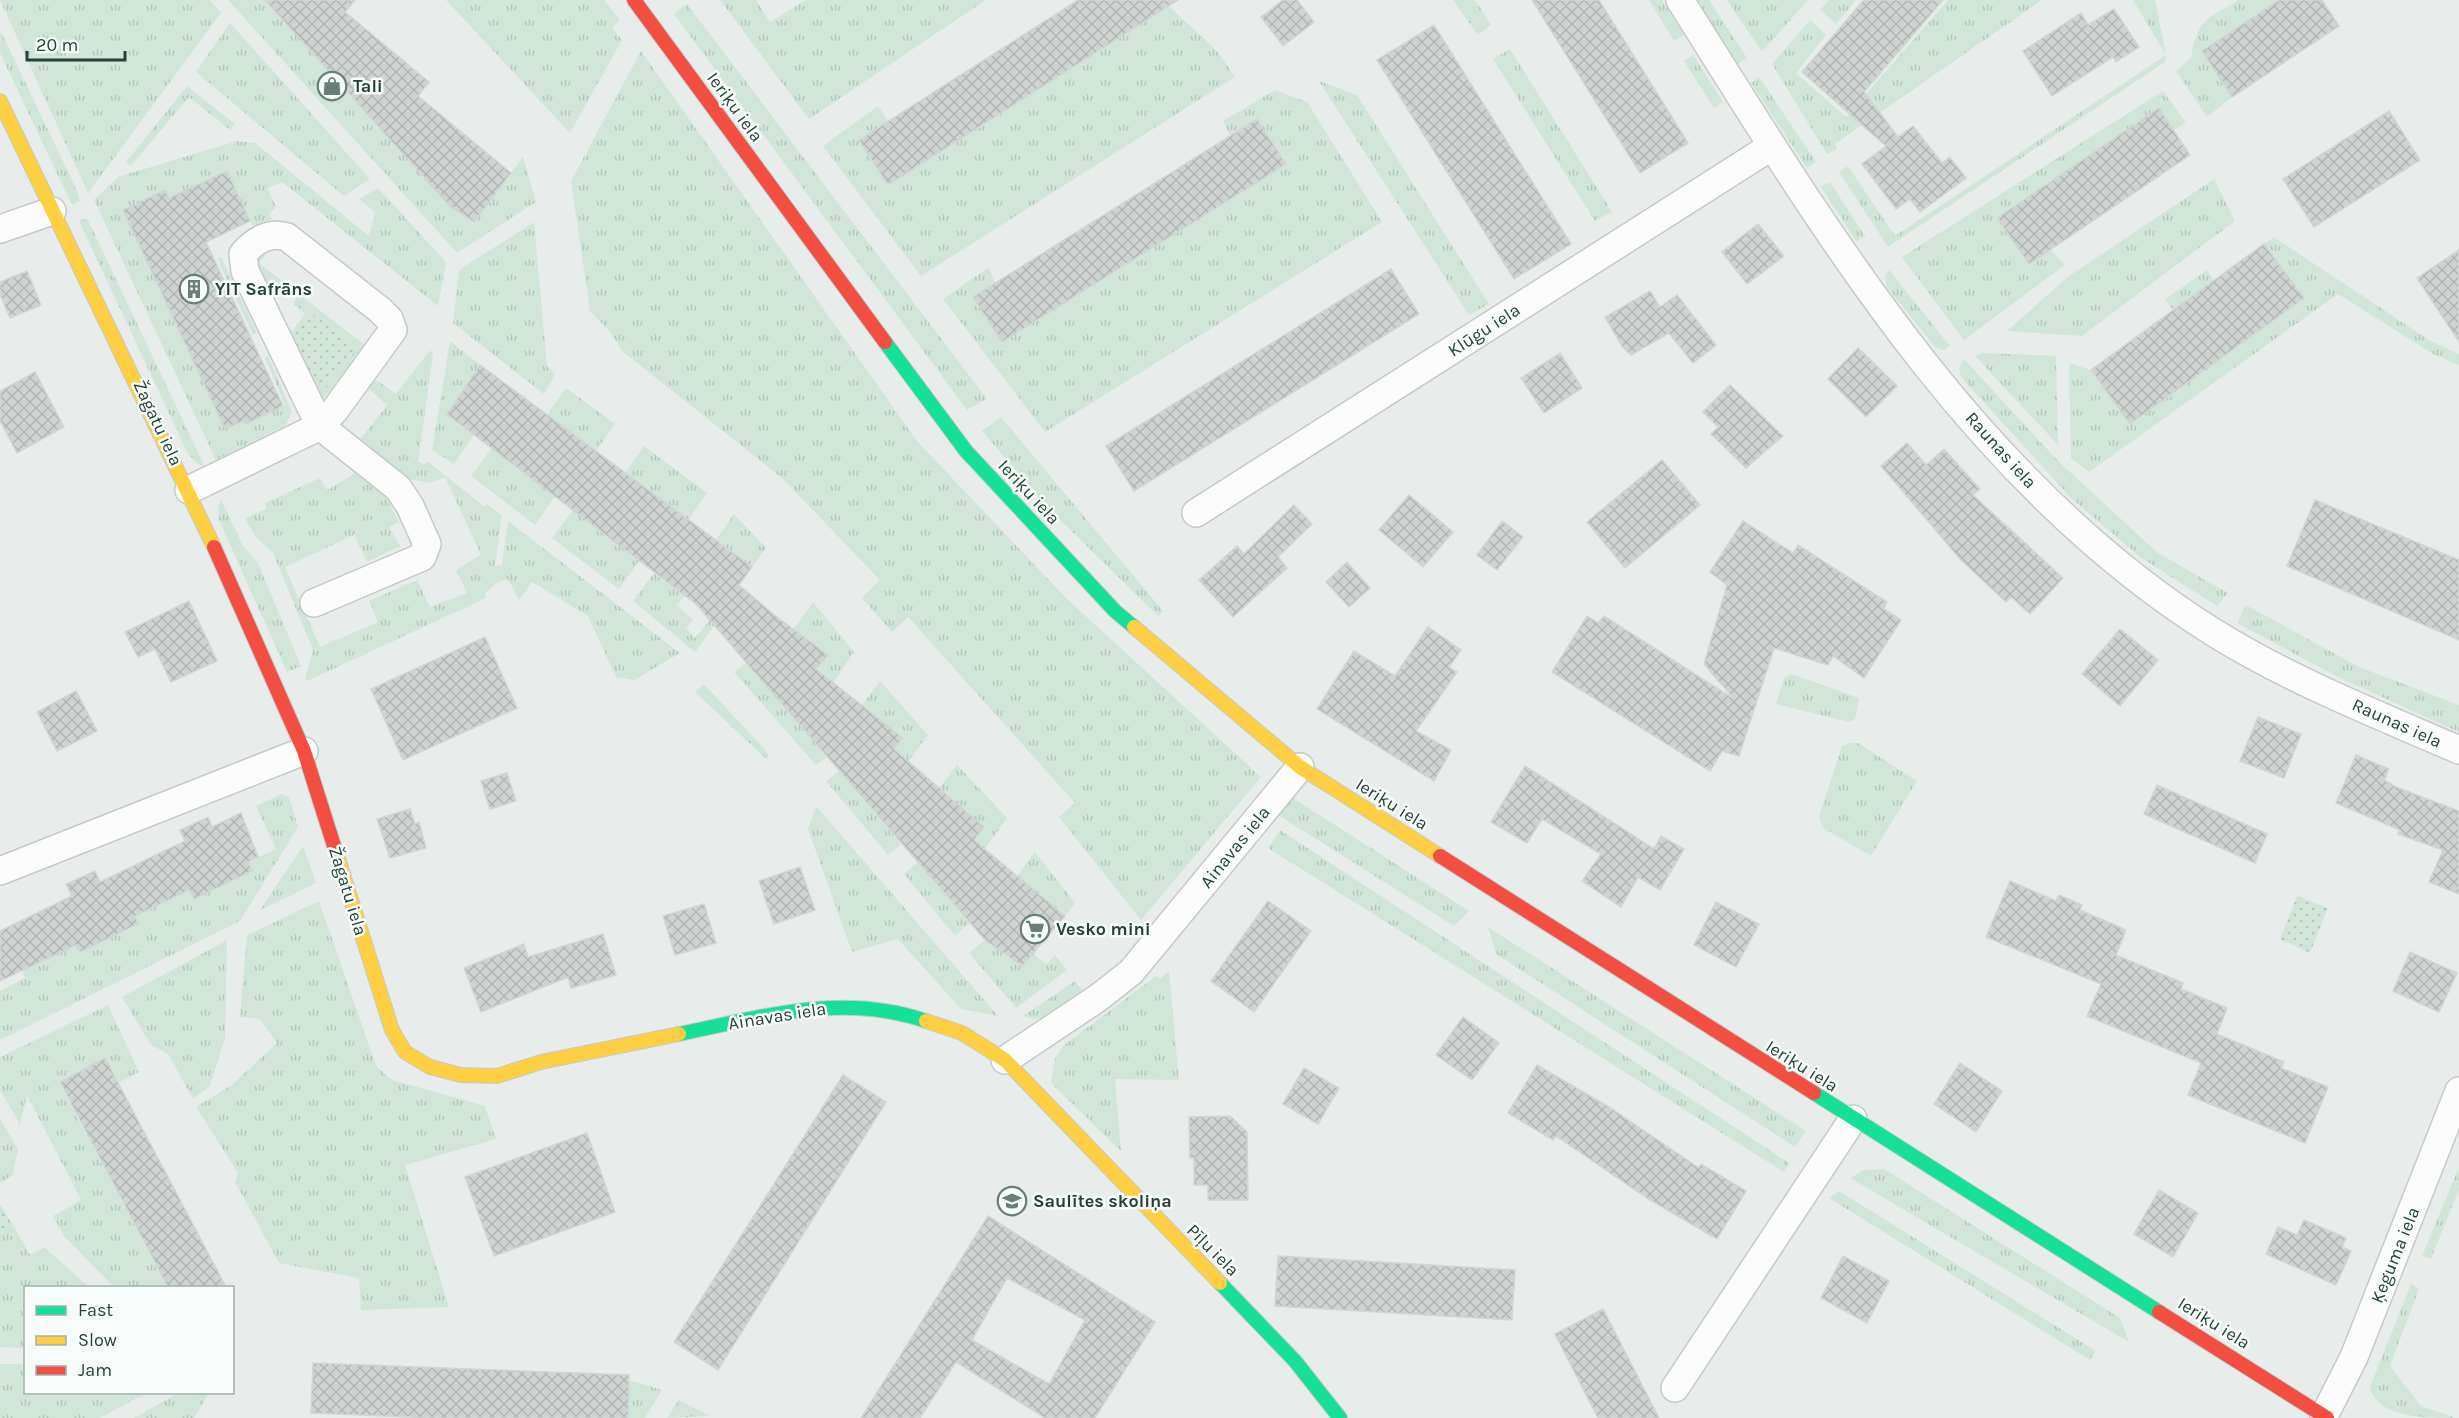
<svg xmlns="http://www.w3.org/2000/svg" width="2459" height="1418" font-family="Karla,sans-serif">
  <defs>
    <pattern id="grass-tufts" width="24" height="20" patternUnits="userSpaceOnUse" patternTransform="scale(1.5)"><rect width="24" height="20" fill="#d1e6d8"/><path d="M3 7l-1-3M5 7V3M7 7l1-3M15 17l-1-3M17 17v-4M19 17l1-3" fill="none" stroke="#b3c6ba"/></pattern>
    <pattern id="park-dots" width="8" height="8" patternUnits="userSpaceOnUse" patternTransform="scale(1.5)"><rect width="8" height="8" fill="#d1e6d8"/><path d="M2 2h.1M6 6h.1" fill="none" stroke="#b3c6ba" stroke-width="1.8" stroke-linecap="round"/></pattern>
    <pattern id="building-cross-hatch" width="8" height="8" patternUnits="userSpaceOnUse" patternTransform="scale(1.5)"><rect width="8" height="8" fill="#cfd4d2"/><path d="M0 0l8 8M0 8l8-8" fill="none" stroke="#b2b7b5"/></pattern>
  </defs>
  <rect width="100%" height="100%" fill="#e8edeb"/>
  <g fill="url(#grass-tufts)">
    <path d="M0,0H210L221,13L88,193Z"/>
    <path d="M228,0H265L449,205L474,222L523,157L536,202L457,253Z"/>
    <path d="M446,0H604L620,20L612,27L622,40L570,133Z"/>
    <path d="M720,0H756L770,22L806,0H986L809,119Z"/>
    <path d="M1453,0H1475L1491,25L1478,35Z"/>
    <path d="M1649,0H1662L1684,35L1674,41Z"/>
    <path d="M1695,0H1709L1747,58L1737,65Z"/>
    <path d="M1727,0H1808L1762,52Z"/>
    <path d="M1829,0H1856L1836,24L1820,10Z"/>
    <path d="M1948,0H2042L1835,144L1837,149L1827,154L1772,64L1810,20L1826,35L1796,73L1846,117Z"/>
    <path d="M2133,0H2155L2166,55L2165,62L1888,247L1839,172L1848,166L1895,236L2166,55Z"/>
    <path d="M2239,0H2279L2202,51L2232,97L2207,117L2176,71L2191,58C2198,18 2206,20 2239,0Z"/>
    <path d="M687,4L987,399L967,410L674,14Z"/>
    <path d="M1169,6L1217,51L1235,77L921,276L823,146L878,106L888,121L859,140L889,185Z"/>
    <path d="M230,23L370,179L344,196L196,72Z"/>
    <path d="M0,30L74,184L80,201L72,205L0,53Z"/>
    <path d="M1510,49L1612,212L1595,221L1493,59Z"/>
    <path d="M641,51L917,441L1065,597L1261,777L1141,920L1059,817L1075,803L908,617L892,632L862,598L880,580L782,478L622,351L611,333L590,311L571,181Z"/>
    <path d="M1693,55L1723,102L1714,108L1684,61Z"/>
    <path d="M1759,77L1816,162L1807,168L1751,83Z"/>
    <path d="M1319,81L1357,95L1489,304L1469,315Z"/>
    <path d="M187,86L235,124L230,130L189,97L131,166L126,162Z"/>
    <path d="M1275,90L1307,102L1382,222L1045,432L943,299L989,267L995,283L973,297L1002,342L1285,165L1257,119L1230,135L1223,121Z"/>
    <path d="M2163,91L2186,123L2173,130L2159,108L1998,217L2028,263L2050,249L2065,265L1964,340L1902,257Z"/>
    <path d="M237,141L255,143L369,236L375,212L359,199L378,188L446,262L438,306L282,182L267,188L276,207L269,215L273,219L254,228L227,172L169,198L165,190L123,210L225,428L243,421L246,424L285,405L265,358L268,356L292,412L286,425L216,460L94,200L118,177Z"/>
    <path d="M2214,179L2235,221L2082,336L2007,331L2069,276Z"/>
    <path d="M1830,182L1865,236L1856,241L1821,187Z"/>
    <path d="M87,218L205,467L195,462L187,452L79,221Z"/>
    <path d="M534,222L547,366L555,375L544,394L453,323L459,270Z"/>
    <path d="M2274,237L2429,340L2459,354V365L2433,354L2338,294L2089,472L2071,458L2069,363L2091,370L2131,424L2304,298L2264,244Z"/>
    <path d="M275,243L259,263L366,346L324,398L317,397L311,391L279,323L281,321L292,331L289,336L312,385L322,393L357,348L309,311L305,314L293,303L296,299L271,279L265,284C256,279 251,266 253,256Z"/>
    <path d="M221,257L257,333L253,335L217,258Z"/>
    <path d="M1889,270L1950,346L1944,350L1936,348L1887,287L1885,276Z"/>
    <path d="M2207,270L2214,280L2173,310L2165,299Z"/>
    <path d="M450,341L480,365L447,414L474,435L454,464L432,450Z"/>
    <path d="M430,350L433,354L418,462L425,464L427,461L485,507L487,504L502,515L495,566L502,565L508,521L680,653L634,680L616,677L588,616L532,582L519,600L508,579L498,582L485,593L486,598L307,681L305,679L313,650L273,553L255,536L245,518L266,509L265,503L320,478L327,490L360,471L383,492L399,522L389,527L400,546L367,562L354,535L285,567L320,647L378,622L369,601L417,580L430,607L467,593L456,570L481,555L445,477L430,483L408,479L360,440L387,405L369,389L374,381H378L396,394Z"/>
    <path d="M1982,353L2056,356L2058,445L1975,356Z"/>
    <path d="M1964,359L2059,462L2158,553L2228,593L2217,606L2140,557L2071,498L1961,377L1959,368Z"/>
    <path d="M566,388L615,424L596,451L547,415Z"/>
    <path d="M1001,417L1163,611L1158,616L1050,510L982,431Z"/>
    <path d="M644,446L707,493L688,520L625,473Z"/>
    <path d="M492,448L555,496L535,525L471,476Z"/>
    <path d="M221,499L243,546L258,563L301,666L287,672L219,520L218,508Z"/>
    <path d="M573,510L639,561L619,589L552,538Z"/>
    <path d="M734,514L766,548L752,567L716,540Z"/>
    <path d="M654,573L685,596L677,605L693,620L686,629L695,638L710,620L715,625L695,652L633,601Z"/>
    <path d="M813,602L854,652L834,682L817,669L828,655L794,629Z"/>
    <path d="M2246,605L2359,667L2459,705V732L2338,677L2237,623Z"/>
    <path d="M747,662L827,757L816,765L734,672Z"/>
    <path d="M1792,674L1859,698L1855,719L1849,722L1776,704L1784,678Z"/>
    <path d="M880,681L928,735L908,762L893,750L903,737L862,705Z"/>
    <path d="M704,684L769,754L766,759L695,692Z"/>
    <path d="M1849,743H1858L1917,781L1871,856L1823,828L1819,817L1842,746Z"/>
    <path d="M957,765L1007,818L984,850L973,841L939,788Z"/>
    <path d="M839,771L901,844L888,855L826,781Z"/>
    <path d="M282,794L289,797L298,827L240,921L0,1040V991L25,978L22,970L76,945L80,952L138,925L135,916L189,890L194,899L251,871L248,862L276,849L256,806Z"/>
    <path d="M1293,798L1469,911L1454,926L1278,815Z"/>
    <path d="M816,806L998,1016L961,1009L898,939L852,952L808,829Z"/>
    <path d="M1280,830L1789,1163L1784,1172L1268,848Z"/>
    <path d="M303,846L316,883L260,910Z"/>
    <path d="M1035,852L1075,903L1065,916L1017,876Z"/>
    <path d="M918,862L970,923L955,936L904,874Z"/>
    <path d="M319,901L376,1066L392,1080L485,1106L496,1139L405,1165L449,1307L361,1310L359,1278L279,1263L235,1182L238,1173L196,1107L232,1085L277,1043L260,1019L240,1017L247,935Z"/>
    <path d="M1488,927L1806,1131L1795,1147L1496,954Z"/>
    <path d="M227,940L225,1038L210,1086L193,1099L168,1054L151,1045L122,997Z"/>
    <path d="M985,940L1022,966L1032,953L1046,964L1055,955L1067,970L1016,1008L969,953Z"/>
    <path d="M1169,971L1179,1080L1115,1079L1121,1151L1051,1083L1055,1059L1063,1046L1156,976L1160,979Z"/>
    <path d="M1075,981L1086,996C1066,1008 1048,1025 1023,1016Z"/>
    <path d="M108,1005L139,1072L118,1083L105,1059L59,1083L167,1287H114L64,1236L53,1216L81,1200L27,1095L20,1125L0,1089V1057Z"/>
    <path d="M0,1119L18,1149L13,1175L0,1183Z"/>
    <path d="M2459,1167V1189L2431,1259L2422,1256Z"/>
    <path d="M1884,1169L2120,1318L2129,1342L1850,1178L1864,1170Z"/>
    <path d="M1839,1191L2096,1351L2090,1360L1829,1198Z"/>
    <path d="M13,1225L30,1255L44,1247L89,1287L26,1288L25,1348L0,1347V1233Z"/>
    <path d="M2411,1284L2419,1289L2390,1366L2421,1406L2456,1418C2425,1418 2377,1418 2370,1387Z"/>
    <path d="M0,1364H25L26,1392L146,1393L100,1418H0Z"/>
    <path d="M629,1380L662,1390L645,1418H626Z"/>
    <path d="M179,1393H209L194,1418H134Z"/>
    <path d="M679,1400L711,1416L667,1418Z"/>
  </g>
  <g fill="url(#park-dots)">
    <path d="M308,310L357,348L322,393L312,385L289,335Z"/>
    <path d="M2297,896L2328,908L2310,953L2280,939Z"/>
    <path d="M0,1204L13,1225L0,1233Z"/>
  </g>
  <g fill="url(#building-cross-hatch)" stroke="#d1d6d4" stroke-width="1.5" fill-rule="evenodd">
    <path d="M265,0H355L345,12L429,82L418,96L511,173L474,222L449,205Z"/>
    <path d="M1078,0H1178L888,185L859,140Z"/>
    <path d="M1283,0H1297L1314,22L1283,46L1261,17Z"/>
    <path d="M1532,0H1599L1688,143L1640,173Z"/>
    <path d="M1864,0H1943L1864,92L1898,137L1913,126L1942,163L1950,157L1966,178L1920,212L1910,199L1896,209L1862,164L1886,146L1802,72Z"/>
    <path d="M2279,0H2322L2339,26L2232,97L2202,51Z"/>
    <path d="M2114,9L2139,47L2116,62L2113,57L2052,96L2023,51L2081,13L2088,25Z"/>
    <path d="M1434,25L1571,244L1514,279L1377,60Z"/>
    <path d="M2159,108L2190,155L2029,264L1997,218Z"/>
    <path d="M2389,111L2420,160L2314,227L2283,179Z"/>
    <path d="M1257,119L1286,164L1002,342L973,297Z"/>
    <path d="M227,171L250,221L206,242L283,406L246,424L243,421L225,429L123,210L165,190L169,198Z"/>
    <path d="M1758,224L1784,256L1747,284L1722,252Z"/>
    <path d="M2264,244L2304,298L2130,424L2091,370Z"/>
    <path d="M2459,250V342L2417,278Z"/>
    <path d="M1391,269L1419,314L1134,491L1106,446Z"/>
    <path d="M27,271L41,305L10,318L0,294V282Z"/>
    <path d="M1650,291L1660,307L1677,295L1716,345L1693,363L1669,333L1631,355L1622,346L1605,317Z"/>
    <path d="M1858,348L1897,386L1866,417L1828,379Z"/>
    <path d="M1560,353L1582,388L1544,413L1521,378Z"/>
    <path d="M480,365L752,567L739,585L773,614L828,655L816,669L903,738L894,749L984,827L974,840L1065,916L1022,966L985,940L696,604L447,414Z"/>
    <path d="M35,372L64,427L17,453L0,421V391Z"/>
    <path d="M1730,385L1783,436L1746,468L1711,434L1718,427L1703,412Z"/>
    <path d="M1907,443L1926,465L1944,449L1980,489L1973,495L2063,578L2030,614L2011,597L2006,602L1961,560L1881,466Z"/>
    <path d="M1662,460L1700,505L1625,568L1587,522Z"/>
    <path d="M1409,495L1453,532L1423,567L1379,530Z"/>
    <path d="M2315,500L2459,560V640L2287,566Z"/>
    <path d="M1294,505L1312,524L1278,557L1287,568L1233,617L1199,580L1237,546L1244,554Z"/>
    <path d="M1502,521L1523,537L1497,570L1477,555Z"/>
    <path d="M1743,521L1793,553L1798,545L1887,602L1884,609L1901,620L1864,678L1833,656L1828,665L1774,648L1739,756L1722,751L1710,771L1552,672L1587,616L1598,623L1604,616L1734,699L1704,664L1727,585L1710,572Z"/>
    <path d="M1347,562L1370,588L1349,607L1326,582Z"/>
    <path d="M189,601L217,661L171,682L155,649L138,657L125,632Z"/>
    <path d="M1428,627L1461,650L1449,667L1457,672L1416,731L1451,750L1434,781L1317,709L1354,651L1395,676Z"/>
    <path d="M2120,629L2158,660L2120,706L2082,674Z"/>
    <path d="M485,637L517,708L403,760L371,689Z"/>
    <path d="M76,691L97,731L57,751L37,712Z"/>
    <path d="M2258,717L2301,734L2284,778L2240,761Z"/>
    <path d="M2356,755L2389,769L2384,780L2396,787L2459,811V894L2429,882L2443,850L2398,834L2400,830L2336,803Z"/>
    <path d="M1525,766L1654,849L1661,836L1684,849L1660,890L1638,877L1621,907L1582,881L1601,854L1542,819L1527,843L1491,822Z"/>
    <path d="M507,773L516,801L490,809L481,781Z"/>
    <path d="M2157,785L2267,834L2255,863L2144,814Z"/>
    <path d="M410,809L415,824L419,822L426,848L390,858L377,819Z"/>
    <path d="M241,813L258,857L248,862L252,871L194,899L189,890L135,916L138,924L80,952L76,945L0,981V931L72,896L66,884L95,871L100,882L185,841L180,830L208,817L212,827Z"/>
    <path d="M800,867L815,910L774,924L759,881Z"/>
    <path d="M2010,881L2056,901L2059,895L2082,905L2080,910L2126,930L2116,955L2183,983L2181,989L2227,1008L2217,1034L2284,1062L2281,1068L2328,1087L2305,1143L2188,1095L2201,1063L2087,1016L2101,984L1986,937Z"/>
    <path d="M1268,901L1311,931L1254,1012L1211,981Z"/>
    <path d="M1716,902L1759,924L1736,967L1694,945Z"/>
    <path d="M704,904L716,943L675,955L663,916Z"/>
    <path d="M603,934L616,975L571,988L568,977L481,1012L464,968L524,944L528,957Z"/>
    <path d="M2410,952L2457,973L2439,1012L2393,991Z"/>
    <path d="M1463,1017L1499,1043L1472,1080L1436,1055Z"/>
    <path d="M105,1058L226,1287H168L60,1082Z"/>
    <path d="M1960,1063L2002,1091L1976,1132L1934,1104Z"/>
    <path d="M1537,1065L1609,1107L1699,1168L1701,1164L1746,1191L1717,1239L1650,1200L1556,1136L1553,1140L1508,1113Z"/>
    <path d="M1304,1068L1339,1088L1318,1124L1283,1104Z"/>
    <path d="M843,1075L886,1102L718,1370L674,1342Z"/>
    <path d="M1230,1116L1247,1132L1248,1200H1208V1185H1194V1158H1190L1189,1117Z"/>
    <path d="M587,1133L615,1212L494,1256L465,1177Z"/>
    <path d="M2159,1190L2198,1213L2173,1257L2134,1234Z"/>
    <path d="M988,1216L1155,1322L1095,1418H1045L956,1362L920,1418H861ZM1007,1278L1085,1320L1049,1384L972,1340Z"/>
    <path d="M2304,1220L2346,1238L2342,1247L2351,1251L2336,1285L2266,1254L2278,1227L2297,1235Z"/>
    <path d="M1278,1256L1515,1270L1512,1320L1275,1306Z"/>
    <path d="M1843,1256L1889,1281L1867,1323L1821,1298Z"/>
    <path d="M1603,1309L1659,1418H1598L1555,1334Z"/>
    <path d="M313,1363L629,1375L628,1418H435L311,1413Z"/>
  </g>
  <g fill="none" stroke-linecap="round" stroke-linejoin="round">
    <g stroke="#c5cac8" stroke-width="30">
      <g id="street">
        <path d="M1680,0C1826,232 1975,483 2213,632C2290,680 2376,714 2459,750"/>
        <path d="M0,229L52,211"/>
        <path d="M189,490L320,426L335,410L393,330L389,319L380,310L287,237C270,231 254,241 243,254L245,271L320,426L398,488L410,506L427,544L422,557L314,603"/>
        <path d="M1196,513L1772,146"/>
        <path d="M0,871L304,751"/>
        <path d="M1005,1060L1098,998L1131,972L1300,767"/>
        <path d="M1675,1388L1853,1119"/>
        <path d="M2324,1416L2354,1357L2459,1091"/>
      </g>
    </g>
    <g stroke="#c3cbc8" stroke-width="16">
      <g id="fast">
        <path d="M885,342L966,451L1115,611L1134,627"/>
        <path d="M679,1034C762,1017 842,992 926,1021"/>
        <path d="M1814,1093L2159,1312"/>
        <path d="M1220,1283L1295,1361L1340,1418"/>
      </g>
    </g>
    <g stroke="#c3cbc8" stroke-width="16">
      <g id="slow">
        <path d="M0,101L214,547"/>
        <path d="M1134,627L1300,767L1440,856"/>
        <path d="M335,849L392,1030L405,1052L430,1067L461,1075L497,1076L541,1062L679,1034"/>
        <path d="M926,1021L962,1033L1005,1060L1220,1283"/>
      </g>
    </g>
    <g stroke="#c3cbc8" stroke-width="16">
      <g id="jam">
        <path d="M634,0L885,342"/>
        <path d="M214,547L304,751L335,849"/>
        <path d="M1440,856L1814,1093"/>
        <path d="M2159,1312L2327,1418"/>
      </g>
    </g>
    <use href="#street" stroke="#fcfcfc" stroke-width="27"/>
    <use href="#fast" stroke="#16e098" stroke-width="14"/>
    <use href="#slow" stroke="#ffcf43" stroke-width="14"/>
    <use href="#jam" stroke="#f24e42" stroke-width="14"/>
  </g>
  <defs>
    <g id="shop-ring" transform="scale(1.5)"><circle r="9.5" fill="#f7fbf9" stroke="#697e78" stroke-width="1.5"/><path d="M-5-2.5h2.3a2.7 3.5 0 0 1 5.4 0H5L5.5 6h-11ZM-1.5-2.5h3a1.5 2.3 0 0 0-3 0Z" fill="#697e78"/></g>
    <g id="building-ring" transform="scale(1.5)"><circle r="9.5" fill="#f7fbf9" stroke="#697e78" stroke-width="1.5"/><path d="M-4-6H4V6H1V3H-1V6H-4ZM-2.5-4.3h1.7v1.8h-1.7ZM.8-4.3h1.7v1.8H.8ZM-2.5-1h1.7V.8h-1.7ZM.8-1h1.7V.8H.8Z" fill="#697e78"/></g>
    <g id="supermarket-ring" transform="scale(1.5)"><circle r="9.5" fill="#f7fbf9" stroke="#697e78" stroke-width="1.5"/><path d="M-6-5.5h2.5l.6 2H6L4.5 2H-2.5L-4.4-4H-6ZM-1.5 3.2a1.3 1.3 0 1 0 .1 0ZM3 3.2a1.3 1.3 0 1 0 .1 0Z" fill="#697e78"/></g>
    <g id="school-ring" transform="scale(1.5)"><circle r="9.5" fill="#f7fbf9" stroke="#697e78" stroke-width="1.5"/><path d="M0-5L7-2L0 1L-7-2ZM-4 1L0 2.5L4 1V4Q0 6-4 4Z" fill="#697e78"/></g>
  </defs>
  <g fill-rule="evenodd">
    <use href="#shop-ring" x="332" y="86"/>
    <use href="#building-ring" x="194" y="289"/>
    <use href="#supermarket-ring" x="1035" y="929"/>
    <use href="#school-ring" x="1012" y="1201"/>
  </g>
  <g text-anchor="middle" dominant-baseline="central" stroke-width="5" stroke-linejoin="round" paint-order="stroke">
    <g font-size="18" font-weight="bold" fill="#24423a" stroke="#f7fbf9" text-anchor="start">
      <text x="353" y="86">Tali</text>
      <text x="215" y="289">YIT Safrāns</text>
      <text x="1056" y="929">Vesko mini</text>
      <text x="1033" y="1201">Saulītes skoliņa</text>
    </g>
    <g font-size="18" fill="#24423a" stroke="#f7fbf9">
      <text transform="translate(735 107) rotate(54)">Ieriķu iela</text>
      <text transform="translate(1484 330) rotate(-33)">Klūgu iela</text>
      <text transform="translate(158 423) rotate(65)">Žagatu iela</text>
      <text transform="translate(2001 450) rotate(48)">Raunas iela</text>
      <text transform="translate(1029 492) rotate(47)">Ieriķu iela</text>
      <text transform="translate(2397 723) rotate(24)">Raunas iela</text>
      <text transform="translate(1392 804) rotate(32)">Ieriķu iela</text>
      <text transform="translate(1235 847) rotate(-51)">Ainavas iela</text>
      <text transform="translate(348 891) rotate(73)">Žagatu iela</text>
      <text transform="translate(777 1016) rotate(-9)">Ainavas iela</text>
      <text transform="translate(1802 1066) rotate(32)">Ieriķu iela</text>
      <text transform="translate(1213 1250) rotate(45)">Pīļu iela</text>
      <text transform="translate(2395 1255) rotate(-68)">Ķeguma iela</text>
      <text transform="translate(2214 1323) rotate(32)">Ieriķu iela</text>
    </g>
  </g>
  <rect x="24" y="1286" width="210" height="108" fill="#f7fbf9" stroke="#a3b1ad" stroke-width="1.5"/>
  <rect x="36" y="1306" width="30" height="9" fill="#16e098" stroke="#a3b1ad" stroke-width="1.5"/>
  <text x="78" y="1316" font-size="18" fill="#24423a">Fast</text>
  <rect x="36" y="1336" width="30" height="9" fill="#ffcf43" stroke="#a3b1ad" stroke-width="1.5"/>
  <text x="78" y="1346" font-size="18" fill="#24423a">Slow</text>
  <rect x="36" y="1366" width="30" height="9" fill="#f24e42" stroke="#a3b1ad" stroke-width="1.5"/>
  <text x="78" y="1376" font-size="18" fill="#24423a">Jam</text>
  <path d="M27 51v9h98v-9" fill="none" stroke="#24423a" stroke-width="3"/>
  <text x="36" y="51" font-size="18" fill="#24423a" stroke="#f7fbf9" stroke-width="4.5" paint-order="stroke">20 m</text>
</svg>
